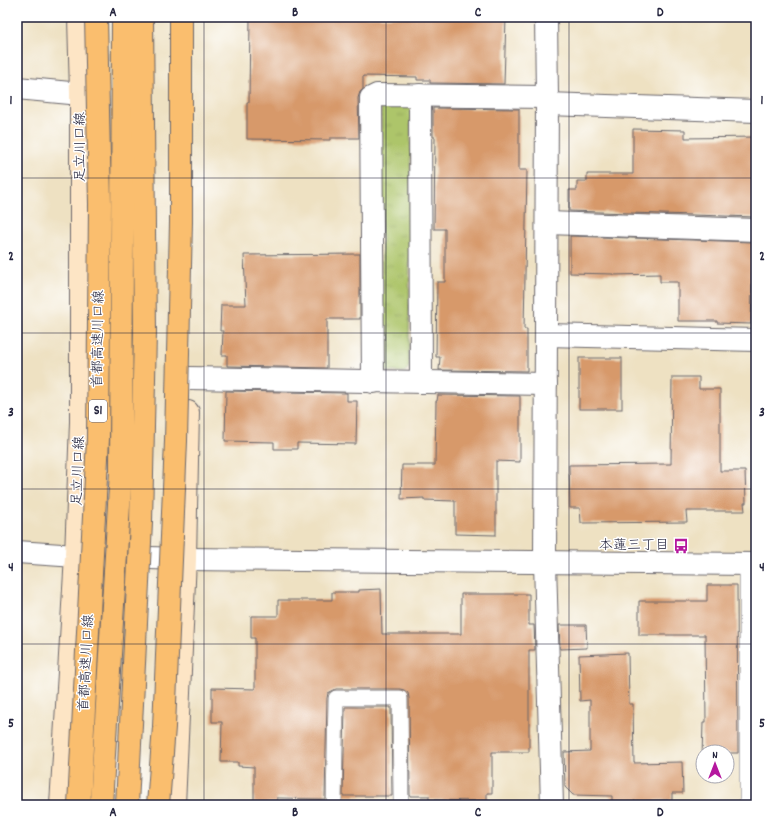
<svg xmlns="http://www.w3.org/2000/svg" width="773" height="822" font-family="Dekko,'Klee One',sans-serif">
  <defs>
    <pattern id="grass-tufts" width="24" height="20" patternUnits="userSpaceOnUse"><rect width="24" height="20" fill="#adc56a"/><path d="M3 7l-1-3M5 7V3M7 7l1-3M15 17l-1-3M17 17v-4M19 17l1-3" fill="none" stroke="#95a95d"/></pattern>
  </defs>
  <rect width="100%" height="100%" fill="#fff"/>
  <filter id="ink" filterUnits="userSpaceOnUse"><feTurbulence type="fractalNoise" baseFrequency=".025" numOctaves="2"/><feDisplacementMap in="SourceGraphic" scale="8" xChannelSelector="R" yChannelSelector="G"/><feConvolveMatrix kernelMatrix="1 2 1 2 8 2 1 2 1" color-interpolation-filters="sRGB"/></filter>
  <filter id="wash" filterUnits="userSpaceOnUse"><feTurbulence type="fractalNoise" baseFrequency=".012" numOctaves="4" result="noise"/><feDisplacementMap in="SourceGraphic" scale="16" xChannelSelector="R" yChannelSelector="G"/><feGaussianBlur stdDeviation="0.9" result="paint"/><feColorMatrix in="noise" values="0 0 0 0 0 0 0 0 0 0 0 0 0 0 0 0 0 1.4 0 .05"/><feComposite in="paint" operator="in"/></filter>
  <g filter="url(#wash)">
    <rect width="100%" height="100%" fill="#eee1c2"/>
    <path fill="url(#grass-tufts)" stroke="#687452" d="M387,102H405L411,108L409,367L405,372H388L382,368L381,107Z"/>
    <g id="blocks">
      <g fill="#d7996b">
        <path d="M250,17H506L504,84L430,83V80H417V77L363,76V89L360,92L358,98L359,138H330V140L247,139V102H249Z"/>
        <path d="M433,108L519,109V170H527L524,329H527V371L439,370L440,357H436L437,282H445V229H434L435,137H433Z"/>
        <path d="M633,129L685,130V138L756,137V217L569,211V190H577V181H587V174H633Z"/>
        <path d="M570,236L753,242L751,324L717,323V321H678V282H660V274L613,275V274L570,273Z"/>
        <path d="M360,254V319H327V368L227,366V355H222L223,331H220L221,305H246L244,255Z"/>
        <rect x="579" y="358" width="43" height="51"/>
        <path d="M672,377H699V389H720V471H745L746,503H744L745,511H686L687,522L581,523L580,508H570L569,465L671,464Z"/>
        <path d="M226,391L347,393V401H357L356,444L297,443V449H274V442L225,441Z"/>
        <path d="M438,395L520,396V462L496,461V535L455,534V501L424,500V498L401,499L402,465H435L436,401H437Z"/>
        <path d="M707,585H737L738,753H727V757V752H703L702,757L703,722H706L705,635H639V601H707Z"/>
        <path d="M381,589L382,634H461V594H529V625H534L535,650H529V752H492V793H487V801L429,800V796H410L409,698L408,693L404,690L400,689H336L328,693L327,698L325,799L277,798V803H254V767L238,766V762H221L222,722H212V688L255,689V638H251V616H278V600H332V592H359V590Z"/>
        <path d="M559,625H586L587,648L560,649Z"/>
        <path d="M628,653L629,704H633L634,763L682,762L683,793H672V800L634,801V804H612V796L573,795L565,787L564,752L590,751V700L580,701L579,655Z"/>
        <path d="M345,707H391L392,796H343Z"/>
      </g>
    </g>
  </g>
  <g filter="url(#ink)">
    <use href="#blocks" fill-opacity="0" stroke="#69656a" stroke-width="1"/>
    <g fill="none" stroke-linecap="round" stroke-linejoin="round">
      <g stroke="#69656a" stroke-width="16">
        <g id="service">
          <path d="M747,564V805"/>
          <path d="M334,805L336,698H400L401,805"/>
        </g>
      </g>
      <g stroke="#69656a" stroke-width="24">
        <g id="minor">
          <path d="M420,95L421,382"/>
          <path d="M547,104L756,111"/>
          <path d="M547,223L756,230"/>
          <path d="M546,335L756,340"/>
          <path d="M188,378L546,384"/>
          <path d="M373,382L371,98L377,95L547,97"/>
          <path d="M545,563L552,805"/>
        </g>
      </g>
      <g stroke="#69656a" stroke-width="24">
        <g id="tertiary">
          <path d="M17,88L81,94"/>
          <path d="M17,552L76,556L185,559L756,564"/>
          <path d="M545,563L547,97L546,17"/>
        </g>
      </g>
      <g stroke="#69656a" stroke-width="24">
        <g id="secondary">
          <path d="M61,805L76,556L81,422V94L79,17"/>
          <path d="M174,805L185,559L188,412"/>
        </g>
      </g>
      <use href="#service" stroke="#fff" stroke-width="15"/>
      <use href="#minor" stroke="#fff" stroke-width="22"/>
      <use href="#tertiary" stroke="#fff" stroke-width="22"/>
      <use href="#secondary" stroke="#fde5c5" stroke-width="22"/>
      <g stroke="#69656a" stroke-width="24" stroke-linecap="butt">
        <g id="motorway-bridge">
          <path d="M79,805L98,439L100,204L96,17"/>
          <path d="M101,805L121,471L123,17"/>
          <path d="M127,805L141,522L145,332L142,17"/>
          <path d="M158,805L164,727L176,441L181,222V17"/>
        </g>
      </g>
      <use href="#motorway-bridge" stroke="#fabe6e" stroke-width="22"/>
    </g>
  </g>
  <path fill="none" stroke="#22223b" stroke-width="1" stroke-opacity="0.55" d="M204,17V805M386,17V805M569,17V805M17,178H756M17,333H756M17,489H756M17,644H756"/>
  <defs>
    <g id="bus-bare" transform="scale(1.2)"><path d="M-5-6H5V4H4V6H2V4H-2V6H-4V4H-5ZM-3.5-4V0h7V-4ZM-3.5 1.2v1.5H-2V1.2ZM2 1.2v1.5H3.5V1.2Z" fill="#b5179e" stroke="#fff" stroke-width="2.5" paint-order="stroke"/></g>
  </defs>
  <g fill-rule="evenodd">
    <use href="#bus-bare" x="681" y="546"/>
  </g>
  <g text-anchor="middle" dominant-baseline="central" stroke-width="3" stroke-linejoin="round" paint-order="stroke">
    <rect fill="#fff" stroke="#646476" stroke-width="1" x="89" y="400" width="18" height="22" rx="3"/>
    <g font-size="13" font-weight="bold" fill="#22223b">
      <text x="98" y="411">S1</text>
    </g>
    <g font-size="14" fill="#22223b" stroke="#fff">
      <text transform="translate(81 147) rotate(-90)">足立川口線</text>
      <text transform="translate(99 339) rotate(-89)">首都高速川口線</text>
      <text transform="translate(79 471) rotate(-88)">足立川口線</text>
      <text transform="translate(87 663) rotate(-87)">首都高速川口線</text>
    </g>
    <g font-size="14" fill="#22223b" stroke="#fff" text-anchor="end">
      <text x="669" y="546">本蓮三丁目</text>
    </g>
  </g>
  <rect width="773" height="822" fill="none" stroke="#fff" stroke-width="44"/>
  <g transform="translate(715 764)"><circle r="19" fill="#ffffff" stroke="#a7a7b1"/>
  <path d="M0-3L7 15L0 10L-7 15Z" fill="#b5179e"/>
  <text y="-6" font-size="11" font-weight="bold" text-anchor="middle" fill="#22223b">N</text>
  </g>
  <rect x="22" y="22" width="729" height="778" fill="none" stroke="#22223b" stroke-width="1.5"/>
  <g font-size="13" text-anchor="middle" font-weight="bold" fill="#22223b">
    <text x="113" y="16">A</text>
    <text x="295" y="16">B</text>
    <text x="478" y="16">C</text>
    <text x="660" y="16">D</text>
    <text x="11" y="104">1</text>
    <text x="762" y="104">1</text>
    <text x="11" y="260">2</text>
    <text x="762" y="260">2</text>
    <text x="11" y="416">3</text>
    <text x="762" y="416">3</text>
    <text x="11" y="571">4</text>
    <text x="762" y="571">4</text>
    <text x="11" y="727">5</text>
    <text x="762" y="727">5</text>
    <text x="113" y="816">A</text>
    <text x="295" y="816">B</text>
    <text x="478" y="816">C</text>
    <text x="660" y="816">D</text>
  </g>
</svg>
